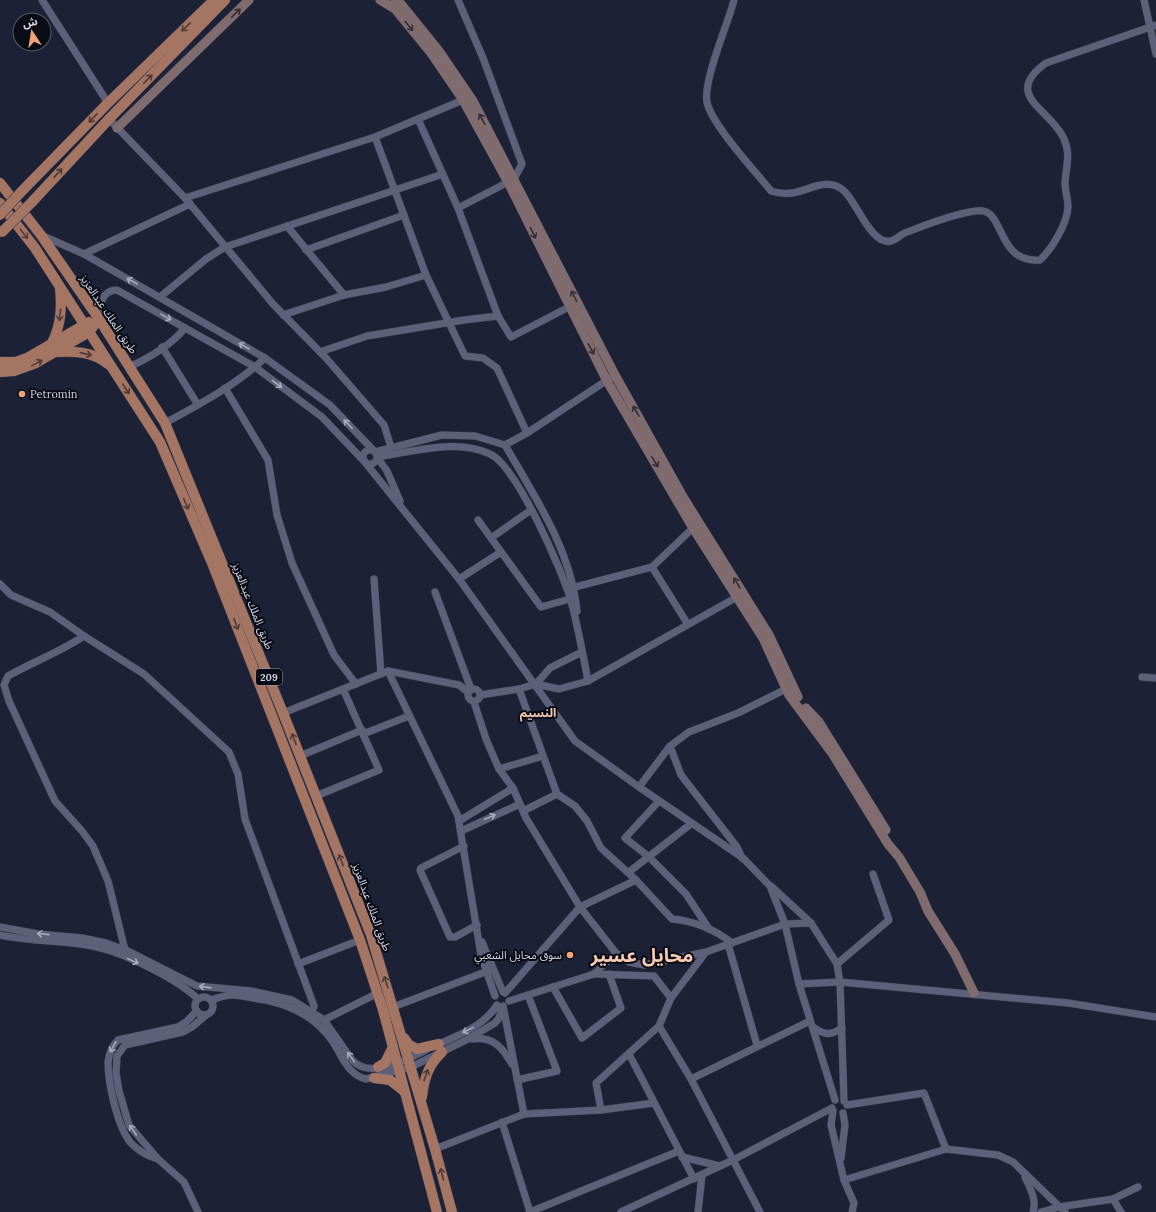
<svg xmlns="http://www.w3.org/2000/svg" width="1156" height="1212" font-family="Lora,'Noto Sans Arabic',serif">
  <rect width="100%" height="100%" fill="#1d2136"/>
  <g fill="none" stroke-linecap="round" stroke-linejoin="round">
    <g stroke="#383a4c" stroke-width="8">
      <g id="street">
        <path d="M42,0L108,103"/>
        <path d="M458,0L483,58L522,164L514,179L458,208"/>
        <path d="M734,0C728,24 703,80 707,102C711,124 756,172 771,191C778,193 785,194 792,193C811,190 826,177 843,190C856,200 871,246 891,241C896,240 901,234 907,232C923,226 966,209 983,211C1004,214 998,263 1040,260C1052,249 1067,224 1068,207C1068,199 1065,191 1065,183C1066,165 1072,153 1062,135C1047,108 1003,94 1046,63L1156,25"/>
        <path d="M1144,0L1156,54"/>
        <path d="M109,119L185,198L273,304L326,358L384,425L391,447"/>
        <path d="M418,119L458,208L498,316L511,337L569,307"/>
        <path d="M375,137L426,275L465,356L483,358L497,368L527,433"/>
        <path d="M185,198L375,137L463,100"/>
        <path d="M287,226L344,295"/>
        <path d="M43,236L84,254L265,358L330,405L375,452L442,435L475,436L505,445"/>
        <path d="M306,250L404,215"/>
        <path d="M84,254L190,204"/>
        <path d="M160,297L206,259L225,247L443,174"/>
        <path d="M283,315L344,295L386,287L426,275"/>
        <path d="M99,319C100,306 101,290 117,290L255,367L322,417L364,461L459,579L575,741L639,787L743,858L770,886L785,924L799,984L835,1100"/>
        <path d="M162,347L198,405"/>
        <path d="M320,352L367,336L464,320L498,316"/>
        <path d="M129,367C149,358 171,345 185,328"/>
        <path d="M225,388L268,460L277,515L292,563L334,655L356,684"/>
        <path d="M165,423C200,404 236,385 265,358"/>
        <circle cx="370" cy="457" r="7"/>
        <path d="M400,501L387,471L377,457C412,452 456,438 490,454C516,465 563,572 571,601C578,627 583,654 588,681"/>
        <path d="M478,520L541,607L570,599"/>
        <path d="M491,538L531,510"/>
        <path d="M652,567L693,528"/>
        <path d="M374,579L381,674"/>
        <path d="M459,579L501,552"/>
        <path d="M0,584L11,595L50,612L84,636L144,674L229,752L238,774L245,819L314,1006L310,1018"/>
        <path d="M575,587L652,567L687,623"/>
        <path d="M435,592L471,689"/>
        <path d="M577,611C571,550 535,497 505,445L527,433L615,375"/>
        <path d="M84,636C60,652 33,662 8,676L4,685L9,701L55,801L82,831L93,846L108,881L125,950"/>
        <path d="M388,671L458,816L481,955L495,996"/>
        <path d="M1142,677L1156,678"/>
        <path d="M536,684L550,668L582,652"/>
        <circle cx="474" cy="695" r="6"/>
        <path d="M519,689L557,794L523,811"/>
        <path d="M480,695L519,689L536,684L559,689L588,681L737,597"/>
        <path d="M474,702L486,739L499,769L513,788L526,818L580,907L616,953L629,962L644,965L706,952L671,998L659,1026L691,1079L760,1212"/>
        <path d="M283,713L388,671L459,685L468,692"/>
        <path d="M363,734L409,716"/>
        <path d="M670,746L681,775L737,847L742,858"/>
        <path d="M300,756L362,730"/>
        <path d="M499,769L543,756"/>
        <path d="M639,787L670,746L689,732L738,713L790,687"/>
        <path d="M557,794L575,806L587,821L601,848L636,880"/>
        <path d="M316,796L379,770L343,689"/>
        <path d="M659,801L625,838L649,857L686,894L709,929"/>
        <path d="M459,821L513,788"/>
        <path d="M461,831L520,804"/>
        <path d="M464,846L421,868L420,870L450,937H455L477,925"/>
        <path d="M629,872L692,823"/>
        <path d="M771,886L811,923L837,964L840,982L799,984"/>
        <path d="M0,927L38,934L82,938L106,943L128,951L197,986L251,991L292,1000L324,1020L352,1060C370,1080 406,1060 426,1050"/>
        <path d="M0,935C30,942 61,940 92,946C121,951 176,978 198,999"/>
        <path d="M482,942L503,992"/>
        <path d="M728,944L757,1045"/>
        <path d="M706,952L785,924L811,923"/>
        <path d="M298,964L360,940"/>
        <path d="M837,964L889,920L873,874"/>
        <path d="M594,974L654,976L671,998"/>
        <path d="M553,987L582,1038L621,1008L609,974"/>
        <path d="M505,993L580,907L636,880L672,919C694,921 714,929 732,943"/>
        <circle cx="204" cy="1006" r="9"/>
        <path d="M211,1000C218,998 225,995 232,995C239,995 247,997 253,998C286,1002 314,1014 333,1042C342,1056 348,1075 366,1079L411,1067L468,1039L495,1023L499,1018L502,1007"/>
        <path d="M509,1001L594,974L616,953"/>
        <path d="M503,1006L524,1114"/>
        <path d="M393,1007L493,969"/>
        <path d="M324,1020L378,993"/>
        <path d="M813,1027C824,1035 830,1036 842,1028"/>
        <path d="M472,1039C493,1036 502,1047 512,1064"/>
        <path d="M435,1046C458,1035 483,1027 497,1005"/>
        <path d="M629,1054L694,1179"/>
        <path d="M691,1079L810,1021"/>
        <path d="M517,1080L557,1071L528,995"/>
        <path d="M844,1101L840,982L1068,1003L1156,1017"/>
        <path d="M847,1105L924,1093L946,1149"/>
        <path d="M601,1110L596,1083L659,1026"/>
        <path d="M833,1111L831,1125L844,1180L854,1203L852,1212"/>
        <path d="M502,1122L530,1212"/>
        <path d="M435,1149L524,1114L601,1110L654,1103"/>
        <path d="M682,1157L720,1166"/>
        <path d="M841,1158L845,1125L843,1113"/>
        <path d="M158,1159C147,1156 138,1151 130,1142C117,1125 108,1083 108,1062C109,1054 112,1046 118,1040L178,1027L186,1022L197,1011"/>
        <path d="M1025,1177C1030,1188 1037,1200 1033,1212"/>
        <path d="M844,1180L946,1149L998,1155L1013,1162L1065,1212"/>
        <path d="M1113,1199L1121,1212"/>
        <path d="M198,1212L184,1182L158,1159L129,1125L119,1091L116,1073L117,1056L125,1045L183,1032L192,1027L206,1015"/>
        <path d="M530,1212L679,1151"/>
        <path d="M621,1212L733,1160L832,1108"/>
        <path d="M698,1212L702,1175"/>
        <path d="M1041,1212L1059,1207L1113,1199L1138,1187"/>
      </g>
    </g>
    <g stroke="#383a4c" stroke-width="10">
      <g id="secondary">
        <path d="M380,0L395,9L431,53L463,100L508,182L607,381L693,528L763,638L789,695L832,753L888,844L899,857L920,892L928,911L955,954L974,993"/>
        <path d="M395,0L401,4L439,51L473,101L615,375L683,497L769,635L798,697"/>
        <path d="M117,128L249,0"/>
        <path d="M806,708L819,722L886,830"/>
      </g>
    </g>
    <g stroke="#383a4c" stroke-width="11">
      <g id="primary">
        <path d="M0,183L41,235L99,319L165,423L283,713L371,935L435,1149L452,1212"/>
        <path d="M21,192L108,103L214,0"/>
        <path d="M32,202L109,119L225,0"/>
        <path d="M0,203L35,248L160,442L212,563L360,940L383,1010L437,1212"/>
        <path d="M52,343C61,325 62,308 60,288"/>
        <path d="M57,352C76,351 93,352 108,364"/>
        <path d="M0,362H16L27,358L89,322"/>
        <path d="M0,372L14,371L36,363L89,332L99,319"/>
        <path d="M404,1038L409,1045L417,1049L439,1044"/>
        <path d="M378,1067L385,1063L393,1047"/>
        <path d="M374,1078L390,1080L404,1091"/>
        <path d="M422,1097C424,1079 428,1065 442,1052"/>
      </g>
    </g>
    <use href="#street" stroke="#5c6179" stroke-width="7"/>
    <use href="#secondary" stroke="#806b6e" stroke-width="9"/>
    <use href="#primary" stroke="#a57564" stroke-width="10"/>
    <g stroke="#383a4c" stroke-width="11" stroke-linecap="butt">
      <g id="primary-bridge">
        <path d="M0,215L21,192"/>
        <path d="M2,232L32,202"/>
      </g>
    </g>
    <use href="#primary-bridge" stroke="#a57564" stroke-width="10"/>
  </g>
  <defs><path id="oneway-shaft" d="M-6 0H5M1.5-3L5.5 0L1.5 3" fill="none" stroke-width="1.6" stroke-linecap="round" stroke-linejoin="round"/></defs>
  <g stroke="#332d34">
    <use href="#oneway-shaft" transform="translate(236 13) rotate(-44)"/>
    <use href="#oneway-shaft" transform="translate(409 26) rotate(51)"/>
    <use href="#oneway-shaft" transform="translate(482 119) rotate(-118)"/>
    <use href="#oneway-shaft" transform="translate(533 233) rotate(64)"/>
    <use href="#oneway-shaft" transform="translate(574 296) rotate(-117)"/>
    <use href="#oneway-shaft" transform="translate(591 349) rotate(62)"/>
    <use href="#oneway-shaft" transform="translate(636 411) rotate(-120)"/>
    <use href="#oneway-shaft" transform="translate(655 462) rotate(60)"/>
    <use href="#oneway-shaft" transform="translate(737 583) rotate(-121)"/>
  </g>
  <g stroke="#503b39">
    <use href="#oneway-shaft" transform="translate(186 27) rotate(136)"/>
    <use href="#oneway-shaft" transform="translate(148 79) rotate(-46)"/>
    <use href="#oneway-shaft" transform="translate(93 118) rotate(134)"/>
    <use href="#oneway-shaft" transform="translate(58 173) rotate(-47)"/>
    <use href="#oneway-shaft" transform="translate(24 234) rotate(51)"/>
    <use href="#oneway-shaft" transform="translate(60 315) rotate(96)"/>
    <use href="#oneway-shaft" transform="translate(86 354) rotate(13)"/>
    <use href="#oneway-shaft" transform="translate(37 363) rotate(-29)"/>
    <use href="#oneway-shaft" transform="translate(126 389) rotate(57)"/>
    <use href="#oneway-shaft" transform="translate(186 504) rotate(67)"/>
    <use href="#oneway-shaft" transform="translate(236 624) rotate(69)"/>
    <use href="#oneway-shaft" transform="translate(294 739) rotate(-111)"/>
    <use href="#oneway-shaft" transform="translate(341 860) rotate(-111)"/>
    <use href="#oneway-shaft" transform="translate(386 982) rotate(-108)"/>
    <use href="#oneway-shaft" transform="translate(426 1075) rotate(-71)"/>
    <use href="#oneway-shaft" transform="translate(442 1174) rotate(-105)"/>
  </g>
  <g stroke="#a7abbd">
    <use href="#oneway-shaft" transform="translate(132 281) rotate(-150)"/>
    <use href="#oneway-shaft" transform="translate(166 317) rotate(29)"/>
    <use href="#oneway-shaft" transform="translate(244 346) rotate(-150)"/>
    <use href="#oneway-shaft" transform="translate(277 384) rotate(37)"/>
    <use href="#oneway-shaft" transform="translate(348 424) rotate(-134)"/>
    <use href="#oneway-shaft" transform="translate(490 817) rotate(-25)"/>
    <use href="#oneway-shaft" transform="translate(43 934) rotate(-174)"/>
    <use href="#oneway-shaft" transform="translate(133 961) rotate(25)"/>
    <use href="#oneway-shaft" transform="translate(205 987) rotate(-172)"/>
    <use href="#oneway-shaft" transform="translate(468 1030) rotate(154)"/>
    <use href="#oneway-shaft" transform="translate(113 1047) rotate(119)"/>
    <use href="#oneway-shaft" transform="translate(351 1057) rotate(-125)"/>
    <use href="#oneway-shaft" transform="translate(133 1130) rotate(-124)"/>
  </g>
  <g fill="#f0a27a" stroke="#0a0c15" stroke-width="1.5">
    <circle cx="22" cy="394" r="4"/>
    <circle cx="570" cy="955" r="4"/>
  </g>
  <g text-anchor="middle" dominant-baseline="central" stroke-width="4" stroke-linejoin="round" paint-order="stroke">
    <rect fill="#0a0c15" stroke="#9597a4" stroke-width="1" x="256" y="669" width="26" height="16" rx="3"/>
    <g font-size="10" font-weight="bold" fill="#d0d3e1">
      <text x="269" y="677">209</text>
    </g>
    <g font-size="11" fill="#d0d3e1" stroke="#0a0c15">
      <text transform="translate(109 314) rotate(56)">طريق الملك عبدالعزيز</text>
      <text transform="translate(253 606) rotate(68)">طريق الملك عبدالعزيز</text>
      <text transform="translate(372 907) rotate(70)">طريق الملك عبدالعزيز</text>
    </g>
    <g font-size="11" fill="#d0d3e1" stroke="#0a0c15" text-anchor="start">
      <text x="30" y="394">Petromin</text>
      <text x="562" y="955" text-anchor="end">سوق محايل الشعبي</text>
    </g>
    <g font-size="12" font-weight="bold" fill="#f6c9b3" stroke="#0a0c15">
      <text x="538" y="712">النسيم</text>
    </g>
    <g font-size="19" font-weight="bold" fill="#f6c9b3" stroke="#0a0c15">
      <text x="642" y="955">محايل عسير</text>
    </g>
  </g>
  <g transform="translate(32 32) rotate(348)"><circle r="19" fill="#0a0c15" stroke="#595c67"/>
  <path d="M0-3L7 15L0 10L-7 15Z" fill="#f0a27a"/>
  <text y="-6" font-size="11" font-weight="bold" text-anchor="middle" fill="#d0d3e1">ش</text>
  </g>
</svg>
